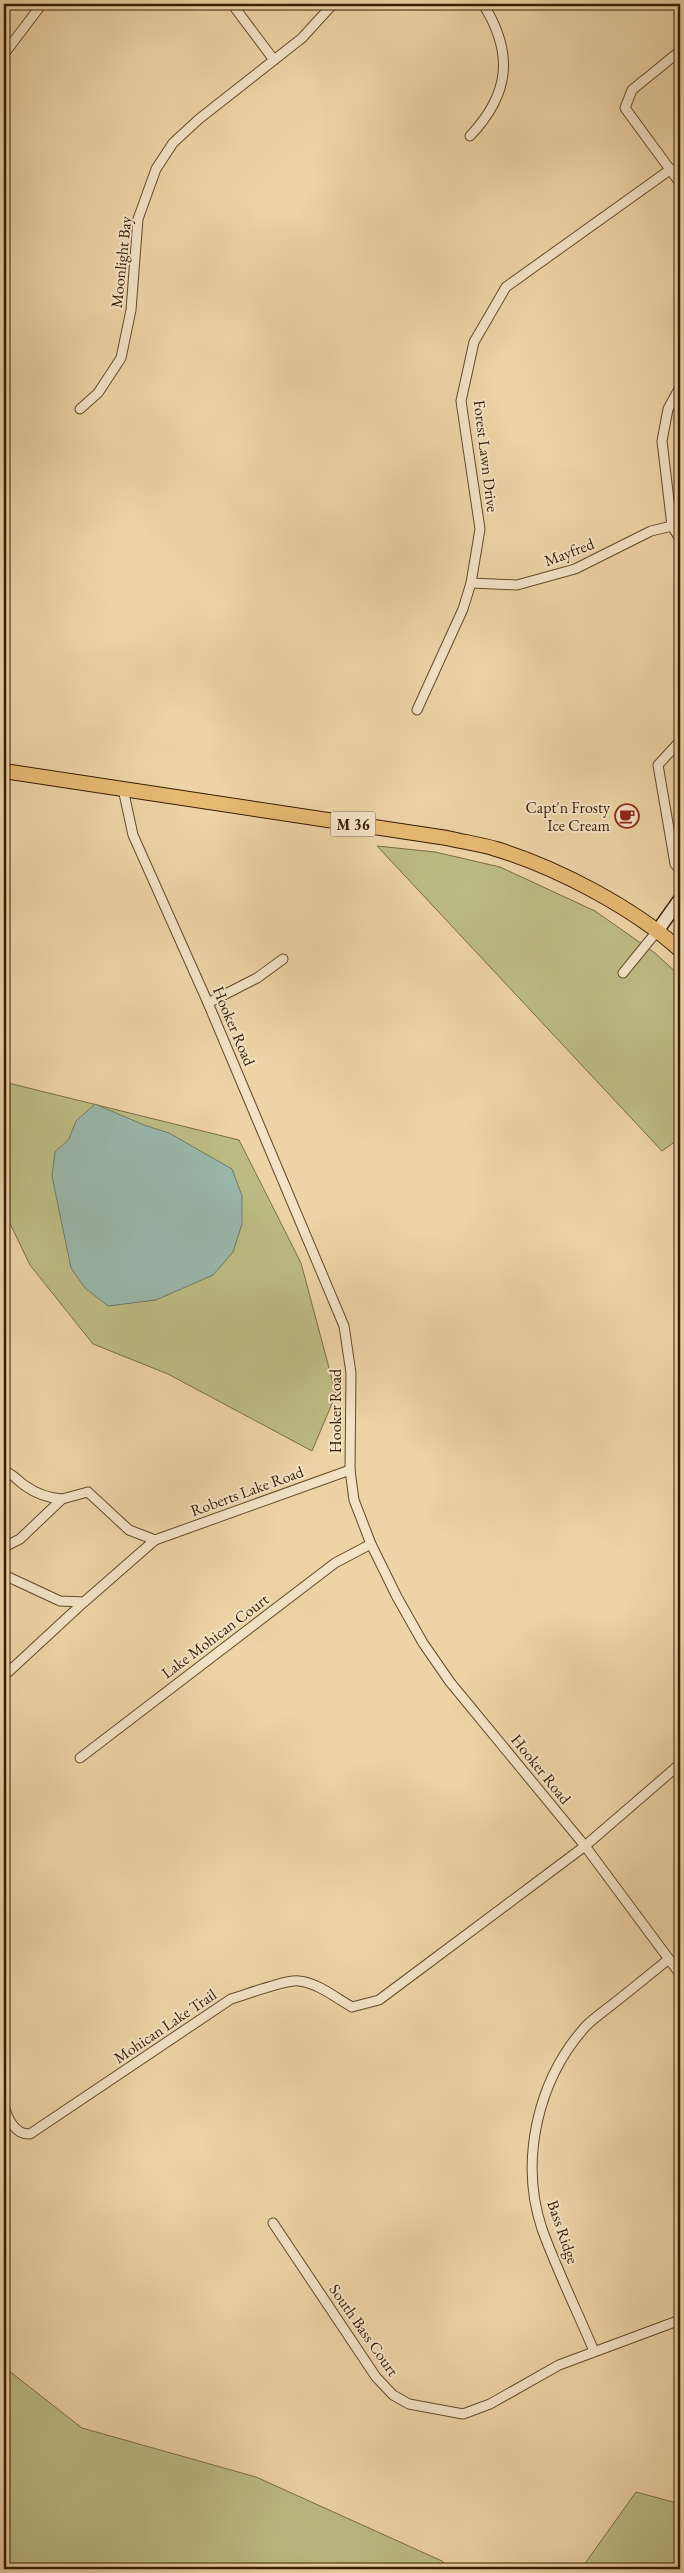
<svg xmlns="http://www.w3.org/2000/svg" width="684" height="2573" font-family="'EB Garamond',serif">
  <rect width="100%" height="100%" fill="#edd3a6"/>
  <filter id="stains"><feTurbulence type="fractalNoise" baseFrequency=".004" numOctaves="4"/><feColorMatrix values="0 0 0 0 .2 0 0 0 0 .09 0 0 0 0 .02 0 0 0 .5 -.17"/></filter>
  <radialGradient id="worn" r=".72"><stop offset=".6" stop-color="#630" stop-opacity="0"/><stop offset="1" stop-color="#630" stop-opacity=".3"/></radialGradient>
  <g fill="#bdbb83" stroke="#7a6c42">
    <path d="M377,846L435,852L500,867L595,911L655,953L680,976V1138L662,1151Z"/>
    <path d="M4,1082L239,1140L301,1263L336,1394L312,1451L168,1374L93,1344L30,1265L4,1211Z"/>
    <path d="M4,2367L82,2428L256,2477L442,2561L450,2569H4Z"/>
    <path d="M636,2492L680,2504V2569H581Z"/>
  </g>
  <path fill="#99b7aa" stroke="#727966" d="M95,1104L144,1125L169,1133L232,1169L242,1196V1224L233,1252L213,1275L156,1300L108,1306L85,1288L71,1268L52,1176L55,1152L69,1139L76,1121Z"/>
  <g fill="none" stroke-linecap="round" stroke-linejoin="round">
    <g stroke="#644a2a" stroke-width="11">
      <g id="minor">
        <path d="M232,4L274,60"/>
        <path d="M680,51L632,90L625,108L680,183"/>
        <path d="M4,54L42,4"/>
        <path d="M470,136C510,94 514,53 483,4"/>
        <path d="M680,387L668,409L662,441L672,526L680,539"/>
        <path d="M80,409L98,393L121,358L131,310L138,219L156,169L173,143L199,119L302,38L333,4"/>
        <path d="M471,583L517,585L575,569L651,531L672,526"/>
        <path d="M417,710L463,609L471,583L480,529L461,401L474,342L506,287L671,169"/>
        <path d="M680,741L658,765L675,864L680,870"/>
        <path d="M123,789L133,835L208,1003L344,1326L351,1373L350,1470L354,1500L371,1544L397,1597L423,1643L450,1682L585,1846L680,1974"/>
        <path d="M623,973L658,930"/>
        <path d="M208,1003L257,978L283,959"/>
        <path d="M4,1471C12,1473 17,1480 24,1485C35,1493 47,1498 62,1499"/>
        <path d="M4,1547L20,1539L62,1499L88,1492L129,1530L155,1540"/>
        <path d="M4,1575L60,1601L84,1602L155,1540L350,1470"/>
        <path d="M4,1676L84,1602"/>
        <path d="M80,1758L335,1563L371,1544"/>
        <path d="M4,2105C7,2118 15,2135 30,2134L231,1999C245,1995 287,1979 299,1981C318,1983 336,1998 352,2007L379,2000L585,1846L680,1764"/>
        <path d="M273,2223L376,2377L393,2395L409,2404L463,2414L490,2404L559,2365L680,2320"/>
        <path d="M594,2351C577,2311 557,2270 542,2229C519,2160 538,2079 586,2026C594,2018 604,2011 613,2004C632,1989 650,1974 669,1959"/>
      </g>
    </g>
    <g stroke="#371c01" stroke-width="15">
      <path id="secondary" d="M658,930L680,899"/>
    </g>
    <g stroke="#371c01" stroke-width="16">
      <path id="primary" d="M4,771L447,838C463,842 480,844 496,849C556,867 634,908 680,950"/>
    </g>
    <use href="#minor" stroke="#f3e2c5" stroke-width="9"/>
    <use href="#secondary" stroke="#f3e2c5" stroke-width="12"/>
    <use href="#primary" stroke="#e6ba73" stroke-width="14"/>
  </g>
  <defs>
    <g id="cafe-ring" transform="scale(1.25)"><circle r="9.5" fill="#f3e2c5" stroke="#8f2418" stroke-width="1.5"/><path d="M-5.5-4.5H6V0H3Q3 3.5 0 3.5H-2.5Q-5.5 3.5-5.5 0ZM3-3.2v2h1.7v-2ZM-6 4.5H4V6H-6Z" fill="#8f2418"/></g>
  </defs>
  <g fill-rule="evenodd">
    <use href="#cafe-ring" x="627" y="816"/>
  </g>
  <g text-anchor="middle" dominant-baseline="central" stroke-width="4" stroke-linejoin="round" paint-order="stroke">
    <rect fill="#f3e2c5" stroke="#6f573c" stroke-width="1" x="330.5" y="811.5" width="45" height="25" rx="4"/>
    <g font-size="15" font-weight="bold" fill="#371c01">
      <text x="353" y="824">M 36</text>
    </g>
    <g font-size="16" fill="#371c01" stroke="#f3e2c5">
      <text transform="translate(121 262) rotate(-84)">Moonlight Bay</text>
      <text transform="translate(486 456) rotate(83)">Forest Lawn Drive</text>
      <text transform="translate(569 552) rotate(-21)">Mayfred</text>
      <text transform="translate(234 1026) rotate(67)">Hooker Road</text>
      <text transform="translate(335 1411) rotate(-90)">Hooker Road</text>
      <text transform="translate(247 1491) rotate(-20)">Roberts Lake Road</text>
      <text transform="translate(215 1636) rotate(-37)">Lake Mohican Court</text>
      <text transform="translate(541 1769) rotate(51)">Hooker Road</text>
      <text transform="translate(165 2026) rotate(-34)">Mohican Lake Trail</text>
      <text transform="translate(563 2232) rotate(71)">Bass Ridge</text>
      <text transform="translate(364 2330) rotate(55)">South Bass Court</text>
    </g>
    <g font-size="16" fill="#371c01" stroke="#f3e2c5" text-anchor="end">
      <text x="610" y="807">Capt'n Frosty<tspan x="610" dy="18">Ice Cream</tspan></text>
    </g>
  </g>
  <rect width="684" height="2573" fill="none" stroke="#edd3a6" stroke-width="20"/>
  <rect x="5" y="5" width="674" height="2563" fill="none" stroke="#371c01" stroke-width="2.5"/>
  <rect x="10" y="10" width="664" height="2553" fill="none" stroke="#371c01"/>
  <rect width="100%" height="100%" filter="url(#stains)"/>
  <rect width="100%" height="100%" fill="url(#worn)"/>
</svg>
